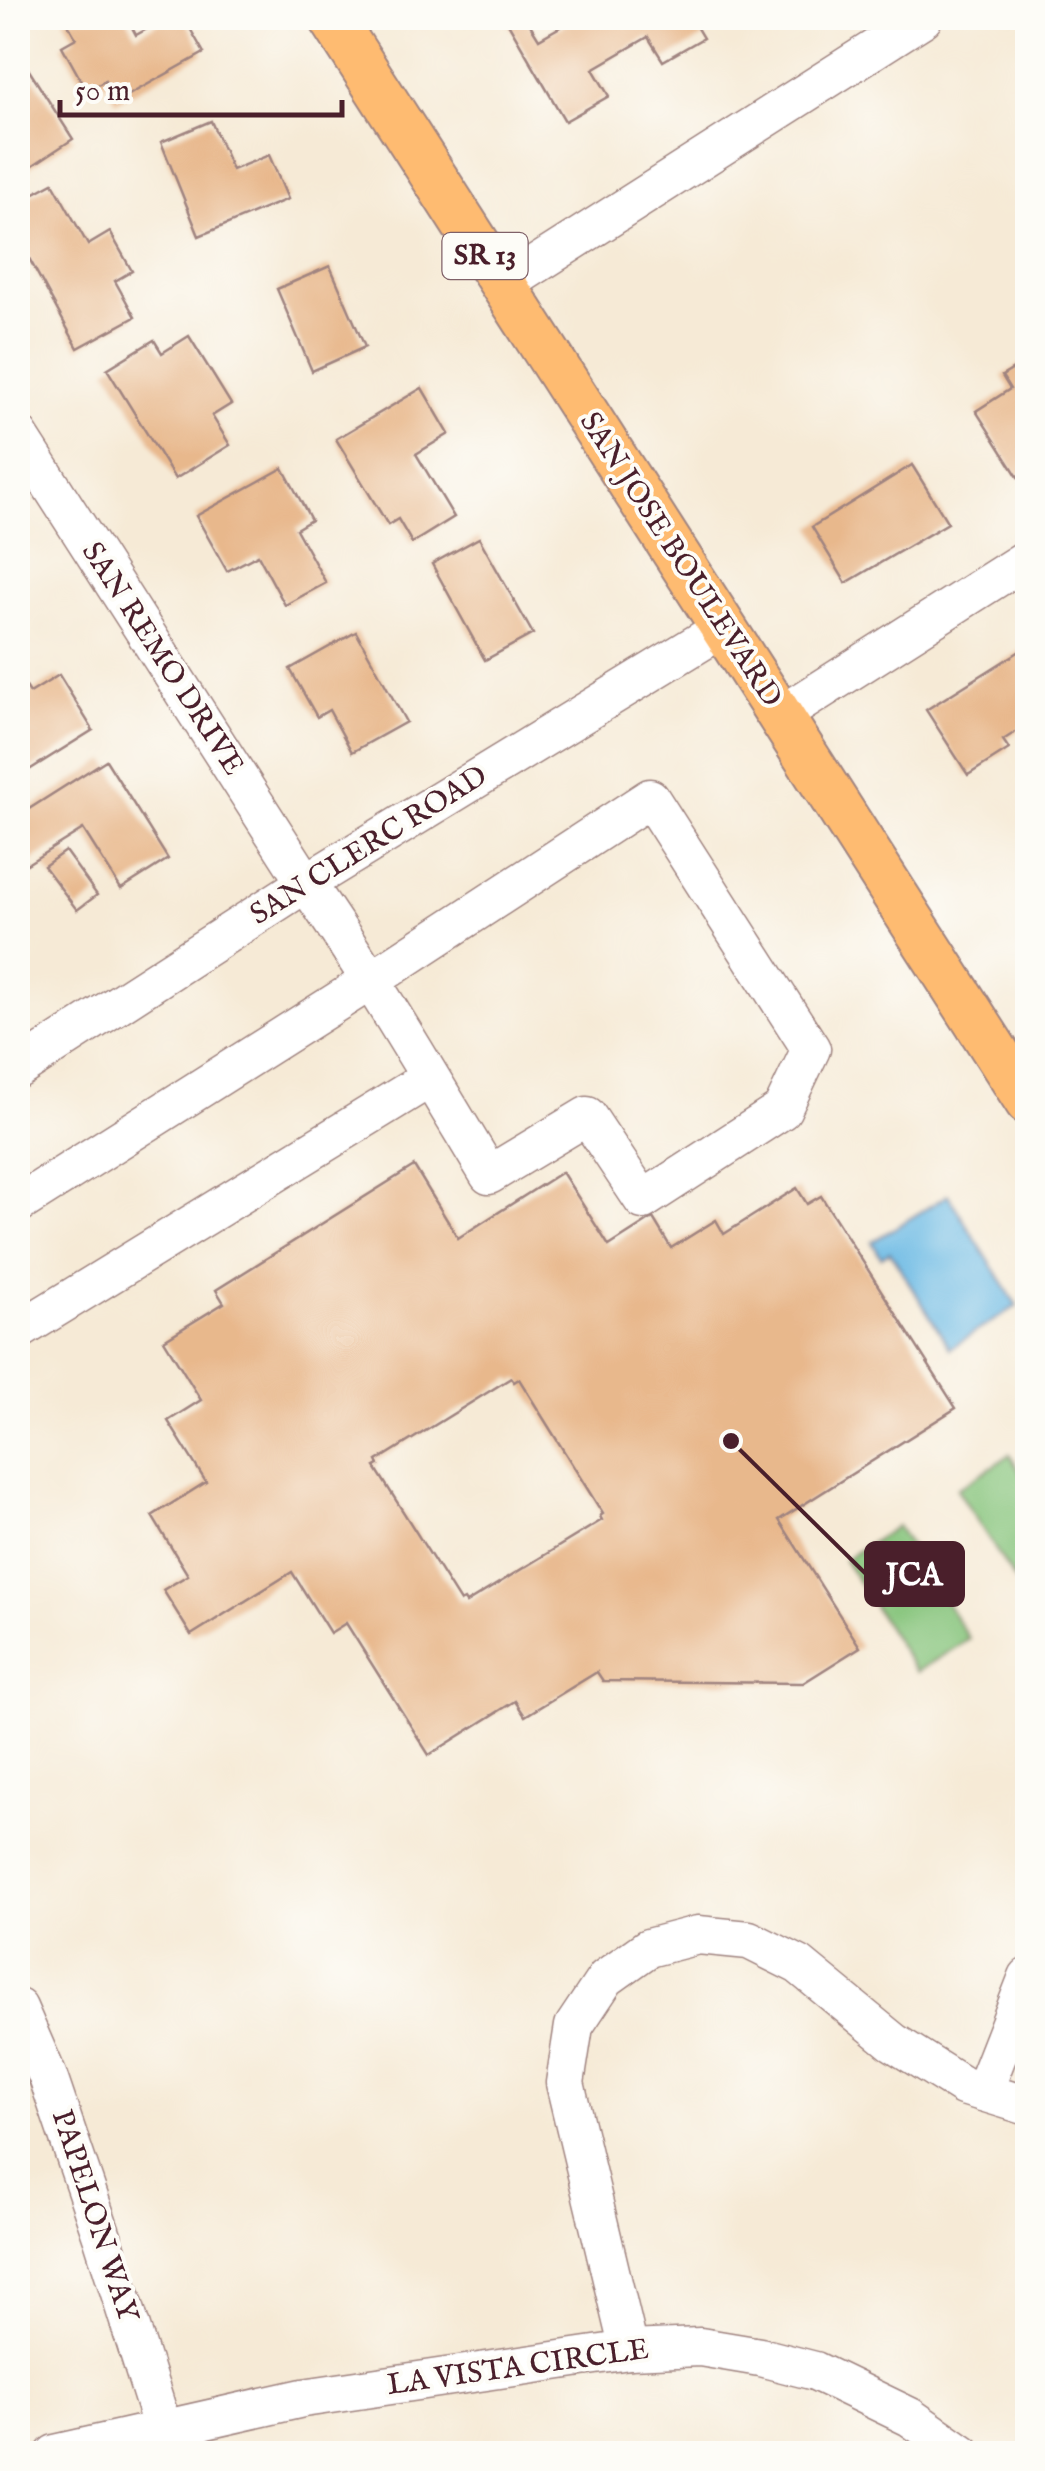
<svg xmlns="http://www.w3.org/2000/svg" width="1045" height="2471" font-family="'IM FELL English',serif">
  <rect width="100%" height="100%" fill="#fdfcf7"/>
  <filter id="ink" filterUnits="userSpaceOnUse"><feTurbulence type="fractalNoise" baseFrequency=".01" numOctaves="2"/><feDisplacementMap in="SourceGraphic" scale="20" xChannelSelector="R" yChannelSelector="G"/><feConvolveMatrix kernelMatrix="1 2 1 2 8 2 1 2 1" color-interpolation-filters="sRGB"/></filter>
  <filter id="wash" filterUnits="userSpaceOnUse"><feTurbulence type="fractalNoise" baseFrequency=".0048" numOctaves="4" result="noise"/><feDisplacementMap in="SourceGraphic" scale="40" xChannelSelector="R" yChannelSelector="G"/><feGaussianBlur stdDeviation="2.25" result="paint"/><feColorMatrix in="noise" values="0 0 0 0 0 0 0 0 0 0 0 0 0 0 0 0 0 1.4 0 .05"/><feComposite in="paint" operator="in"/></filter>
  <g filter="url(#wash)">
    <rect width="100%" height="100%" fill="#f6ead6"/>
    <g fill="#86c47b" stroke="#687253" stroke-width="2.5">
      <path d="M1010,1455L1027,1483V1599L957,1489Z"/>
      <path d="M897,1526L969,1639L916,1672L844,1560Z"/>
    </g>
    <path fill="#6ab9e4" stroke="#5a6c88" stroke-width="2.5" d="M948,1195L1017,1306L950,1348L890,1252L881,1257L872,1242Z"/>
    <g id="blocks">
      <g fill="#e8b88c" fill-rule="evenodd">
        <path d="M64,18H127L136,35L167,18H184L204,53L116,102L105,81L87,91L62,46L76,38Z"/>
        <path d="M505,18H526L539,39L576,18H691L703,38L663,61L648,37L593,69L609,96L565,121Z"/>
        <path d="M18,53L73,139L18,175Z"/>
        <path d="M211,121L232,170L269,155L288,199L199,236L161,142Z"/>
        <path d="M53,183L88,245L110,232L132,271L115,281L135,317L78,348L18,238V202Z"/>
        <path d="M330,266L365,347L312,371L277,289Z"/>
        <path d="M189,336L231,404L212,416L230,445L175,479L107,369L154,340L162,353Z"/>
        <path d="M1028,360V471L1018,477L976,411L1010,389L1002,376Z"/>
        <path d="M422,388L449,434L416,454L454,517L412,543L398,519L388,525L336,439Z"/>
        <path d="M912,465L948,523L846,583L812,527Z"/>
        <path d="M283,468L311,520L296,529L326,583L285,605L258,555L227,571L196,516Z"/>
        <path d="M479,538L533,634L485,660L432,564Z"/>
        <path d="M356,632L406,722L352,752L329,710L317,717L290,669Z"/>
        <path d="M1028,646V724L1003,740L1009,749L968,775L926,710Z"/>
        <path d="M18,674L30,693L59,675L93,730L18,777Z"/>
        <path d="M106,760L168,859L121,889L83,829L27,864L18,848V816Z"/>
        <path d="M65,851L97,895L77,910L44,866Z"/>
        <path d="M414,1166L458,1238L562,1172L609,1246L653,1218L671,1248L716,1220L724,1234L797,1188L807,1204L821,1196L956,1408L779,1520L860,1647L803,1683L603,1681L597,1672L525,1716L515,1701L429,1755L346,1623L330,1633L292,1572L191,1635L163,1590L188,1575L152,1516L206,1482L168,1421L201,1400L164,1340L224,1303L216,1290ZM511,1378L514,1382L519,1379L603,1514L600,1516L602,1520L466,1603L464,1600L460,1602L375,1467L379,1465L377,1461Z"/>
      </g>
    </g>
  </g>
  <g filter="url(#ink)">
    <use href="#blocks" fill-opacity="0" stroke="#a08480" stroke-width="2.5"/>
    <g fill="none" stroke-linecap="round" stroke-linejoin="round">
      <g stroke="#a08480" stroke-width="41">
        <g id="minor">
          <path d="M504,285L923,18"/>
          <path d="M18,434L306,883C372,978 430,1077 489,1175L587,1116L643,1200L782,1110L811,1049L650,798L370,981L18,1204"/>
          <path d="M780,716L1028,558"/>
          <path d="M18,1069L306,883L723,628"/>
          <path d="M18,1331L430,1078"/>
          <path d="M18,2008L48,2077L103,2239L163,2429"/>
          <path d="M983,2092L1028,1977"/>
          <path d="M629,2350L565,2083L574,2026L606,1978L648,1948L698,1935L749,1940L799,1965L893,2042L963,2086L1028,2106"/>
          <path d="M55,2454L303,2398L629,2350L700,2347L760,2357L815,2371L910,2417L963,2454"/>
        </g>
      </g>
      <g stroke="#a08480" stroke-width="49">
        <path id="major" d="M332,18L1028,1102"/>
      </g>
      <use href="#minor" stroke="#fff" stroke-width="38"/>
      <use href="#major" stroke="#febb71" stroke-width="45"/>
    </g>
  </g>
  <g text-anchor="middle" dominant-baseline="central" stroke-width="8" stroke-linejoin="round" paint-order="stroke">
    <rect fill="#fdfcf7" stroke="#806168" stroke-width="2.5" x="442.5" y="233" width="85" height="46" rx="8"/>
    <g font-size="28" font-weight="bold" fill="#4a1f2b">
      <text x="485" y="256">SR 13</text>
    </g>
    <g font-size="30" fill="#4a1f2b" stroke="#fdfcf7">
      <text transform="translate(680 560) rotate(57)">SAN JOSE BOULEVARD</text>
      <text transform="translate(162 659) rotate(57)">SAN REMO DRIVE</text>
      <text transform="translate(369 846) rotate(-32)">SAN CLERC ROAD</text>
      <text transform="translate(94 2216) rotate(72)">PAPELON WAY</text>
      <text transform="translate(518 2368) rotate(-8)">LA VISTA CIRCLE</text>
    </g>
  </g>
  <path fill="none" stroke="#4a1f2b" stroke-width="4" d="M731 1441L866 1574"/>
  <circle fill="#4a1f2b" stroke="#fdfcf7" stroke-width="4" cx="731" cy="1441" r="10"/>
  <rect fill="#4a1f2b" stroke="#4a1f2b" stroke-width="4" x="866" y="1543" width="97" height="62" rx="10"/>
  <g font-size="32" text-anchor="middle" font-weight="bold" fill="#fff">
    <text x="914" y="1585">JCA</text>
  </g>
  <rect width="1045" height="2471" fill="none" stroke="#fdfcf7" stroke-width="60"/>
  <path d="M60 100v15h282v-15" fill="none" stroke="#4a1f2b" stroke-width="5"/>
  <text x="75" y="100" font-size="30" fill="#4a1f2b" stroke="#fdfcf7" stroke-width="8" paint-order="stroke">50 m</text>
</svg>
